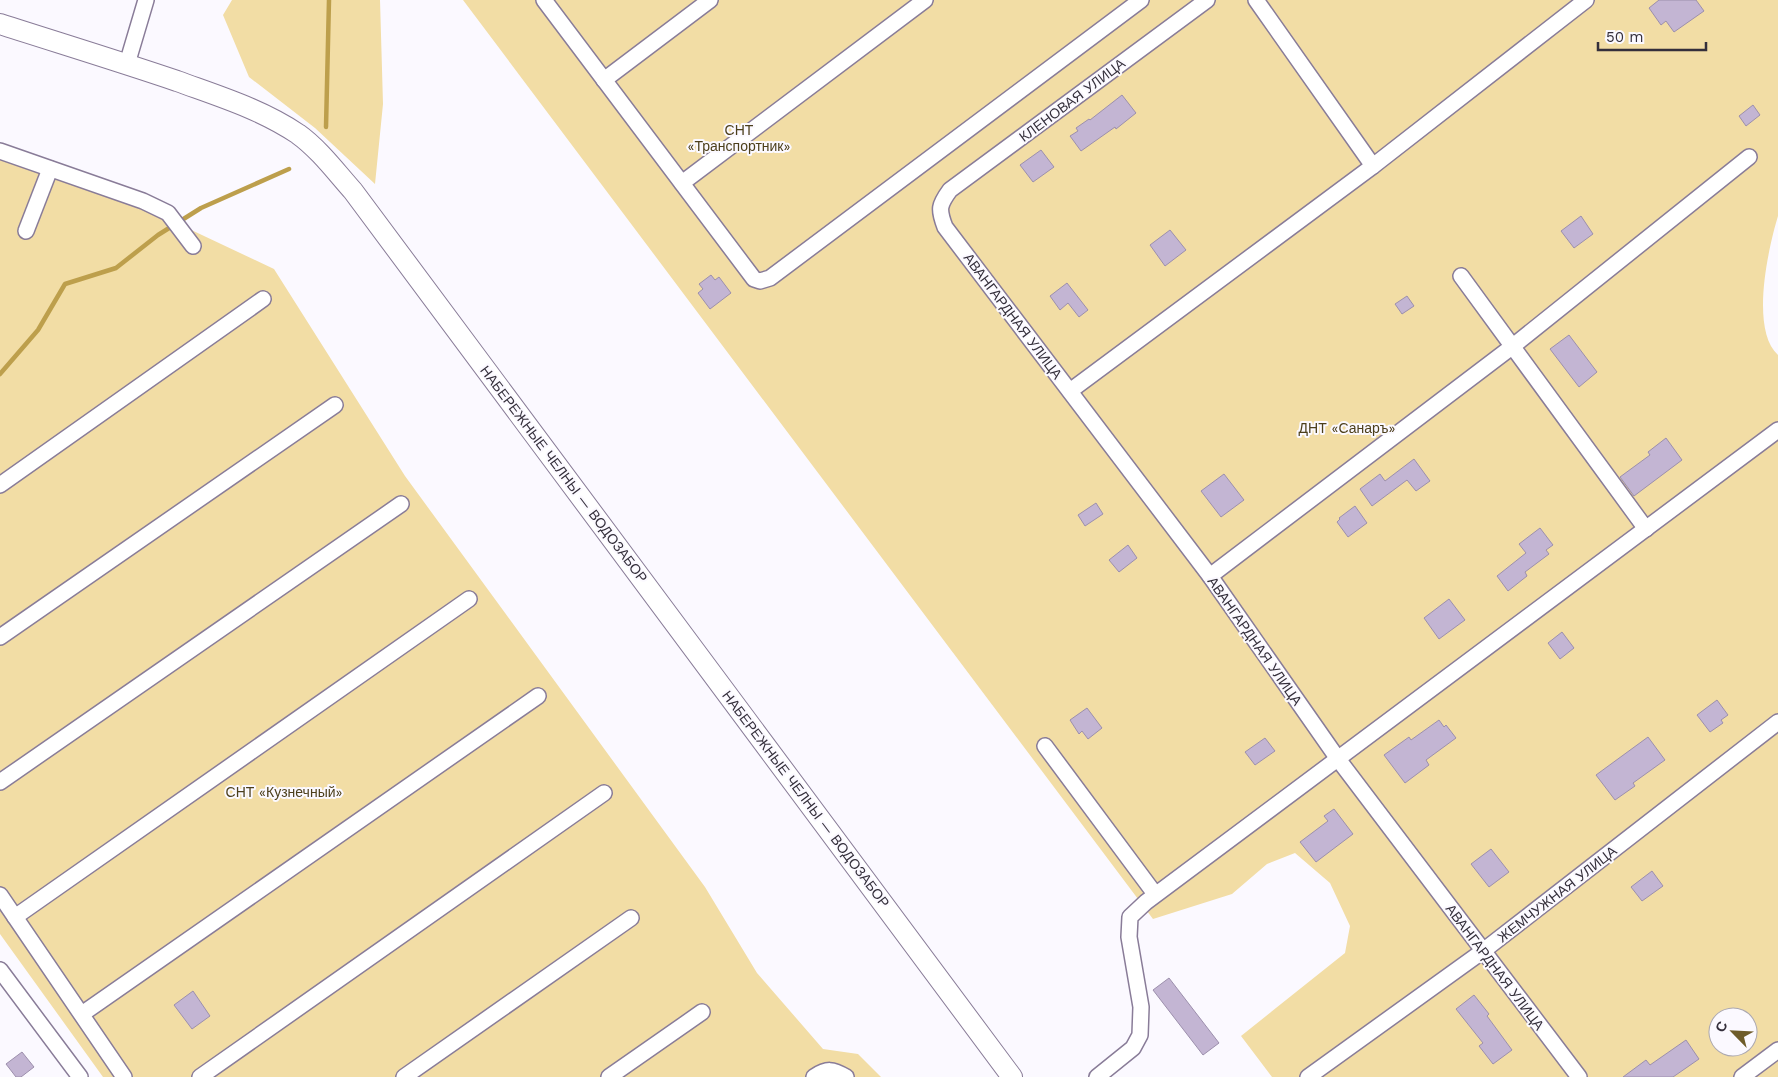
<svg xmlns="http://www.w3.org/2000/svg" width="1778" height="1077" font-family="'Work Sans',sans-serif">
  <rect width="100%" height="100%" fill="#fbf9ff"/>
  <g fill="#f2dda5" fill-rule="evenodd">
    <path d="M232,0H380L383,104L375,184L315,128L249,77L223,15Z"/>
    <path d="M463,0H1778V216C1768,249 1750,330 1778,355V1077H1272L1241,1036L1345,953L1350,926L1330,883L1295,853L1267,864L1232,894L1153,919ZM1718,1017H1748V1047H1718Z"/>
    <path d="M0,158L168,219L274,269L405,476L705,887L757,973L823,1049L858,1054L881,1077H103L0,934Z"/>
  </g>
  <g fill="none" stroke-linecap="round" stroke-linejoin="round">
    <g stroke="#bd9f4c" stroke-width="4.5">
      <path d="M326,127L329,0"/>
      <path d="M0,374L38,330L65,284L116,268L158,235L201,208L289,169"/>
    </g>
  </g>
  <g fill="#c3b5d3" stroke="#9c8fac">
    <path d="M1659,0H1696L1704,11L1674,32L1666,21L1661,25L1649,8Z"/>
    <path d="M1122,95L1136,113L1116,129L1115,127L1081,151L1070,136L1078,131L1076,128L1089,119L1090,120Z"/>
    <path d="M1753,105L1760,115L1746,126L1739,116Z"/>
    <path d="M1041,150L1054,167L1033,182L1020,165Z"/>
    <path d="M1581,216L1593,234L1574,248L1561,231Z"/>
    <path d="M1170,230L1186,250L1165,266L1150,245Z"/>
    <path d="M711,275L715,280L719,277L731,293L710,309L698,293L703,289L699,284Z"/>
    <path d="M1067,283L1088,310L1079,317L1068,303L1060,310L1050,296Z"/>
    <path d="M1407,296L1414,306L1402,314L1395,304Z"/>
    <path d="M1569,335L1597,372L1579,387L1550,349Z"/>
    <path d="M1666,438L1682,460L1634,496L1620,477L1650,455L1648,452Z"/>
    <path d="M1414,459L1430,481L1416,491L1407,480L1372,506L1360,489L1380,474L1385,481Z"/>
    <path d="M1224,474L1244,500L1221,517L1201,491Z"/>
    <path d="M1096,503L1103,514L1085,526L1078,515Z"/>
    <path d="M1355,506L1367,523L1348,537L1337,522L1340,519L1339,518Z"/>
    <path d="M1540,528L1553,545L1546,550L1549,554L1525,572L1527,576L1508,591L1497,576L1526,553L1519,544Z"/>
    <path d="M1128,545L1137,558L1119,572L1109,560Z"/>
    <path d="M1449,599L1465,620L1439,639L1424,618Z"/>
    <path d="M1562,632L1574,648L1560,659L1548,643Z"/>
    <path d="M1717,700L1728,715L1721,720L1723,723L1710,732L1697,715Z"/>
    <path d="M1087,708L1102,728L1088,739L1082,731L1079,734L1070,720Z"/>
    <path d="M1439,720L1444,727L1446,725L1456,738L1426,760L1429,765L1405,783L1384,755L1409,737L1411,740Z"/>
    <path d="M1648,737L1665,760L1633,783L1635,786L1615,800L1596,775Z"/>
    <path d="M1265,738L1275,751L1255,765L1245,752Z"/>
    <path d="M1334,809L1353,834L1316,862L1300,842L1328,821L1324,816Z"/>
    <path d="M1491,849L1509,872L1489,887L1471,864Z"/>
    <path d="M1652,871L1663,886L1642,901L1631,887Z"/>
    <path d="M1169,978L1219,1043L1203,1055L1153,990Z"/>
    <path d="M193,991L210,1016L192,1029L174,1005Z"/>
    <path d="M1474,995L1489,1014L1487,1016L1512,1050L1493,1064L1479,1046L1483,1043L1456,1009Z"/>
    <path d="M1686,1040L1699,1059L1673,1077H1623L1646,1060L1650,1065Z"/>
    <path d="M22,1052L34,1067L21,1077H16L6,1064Z"/>
  </g>
  <g fill="none" stroke-linecap="round" stroke-linejoin="round">
    <g stroke="#897c98" stroke-width="18">
      <g id="minor">
        <path d="M544,0L754,279L760,281L770,278L1141,0"/>
        <path d="M1207,0L950,190C939,205 938,209 945,227L1210,576L1338,759L1579,1077"/>
        <path d="M1256,0L1373,166"/>
        <path d="M127,64L146,0"/>
        <path d="M604,80L710,0"/>
        <path d="M0,151L143,201L168,213L193,246"/>
        <path d="M682,183L925,0"/>
        <path d="M26,231L50,169"/>
        <path d="M1461,276L1646,529"/>
        <path d="M1070,391L1373,166L1586,0"/>
        <path d="M0,485L263,299"/>
        <path d="M1210,576L1513,346L1749,157"/>
        <path d="M0,637L335,405"/>
        <path d="M1045,746L1155,894"/>
        <path d="M0,782L401,504"/>
        <path d="M0,895L124,1077"/>
        <path d="M15,917L469,599"/>
        <path d="M0,970L80,1077"/>
        <path d="M82,1014L538,696"/>
        <path d="M200,1077L604,793"/>
        <path d="M404,1077L631,918"/>
        <path d="M609,1077L702,1012"/>
        <path d="M814,1077C827,1068 833,1069 846,1077"/>
        <path d="M1097,1077L1133,1048L1140,1035L1141,1007L1129,937L1130,917L1146,902L1778,430"/>
        <path d="M1308,1077L1483,951L1778,722"/>
        <path d="M1742,1077L1778,1050"/>
      </g>
    </g>
    <g stroke="#897c98" stroke-width="22">
      <path id="major" d="M0,24C59,43 118,61 177,81C218,96 261,109 298,134C319,149 336,172 353,191L1012,1077"/>
    </g>
    <use href="#minor" stroke="#fff" stroke-width="15"/>
    <use href="#major" stroke="#fff" stroke-width="20"/>
  </g>
  <g text-anchor="middle" dominant-baseline="central" stroke-width="4" stroke-linejoin="round" paint-order="stroke">
    <g font-size="14" fill="#342f3b" stroke="#fbf9ff">
      <text transform="translate(1072 100) rotate(-37)">КЛЕНОВАЯ УЛИЦА</text>
      <text transform="translate(1013 316) rotate(53)">АВАНГАРДНАЯ УЛИЦА</text>
      <text transform="translate(564 474) rotate(53)">НАБЕРЕЖНЫЕ ЧЕЛНЫ — ВОДОЗАБОР</text>
      <text transform="translate(1255 641) rotate(55)">АВАНГАРДНАЯ УЛИЦА</text>
      <text transform="translate(806 799) rotate(53)">НАБЕРЕЖНЫЕ ЧЕЛНЫ — ВОДОЗАБОР</text>
      <text transform="translate(1557 894) rotate(-38)">ЖЕМЧУЖНАЯ УЛИЦА</text>
      <text transform="translate(1495 967) rotate(53)">АВАНГАРДНАЯ УЛИЦА</text>
    </g>
    <g font-size="14" fill="#4c3f1b" stroke="#fbf9ff">
      <text x="739" y="130">СНТ<tspan x="739" dy="16">«Транспортник»</tspan></text>
      <text x="1347" y="428">ДНТ «Санаръ»</text>
      <text x="284" y="792">СНТ «Кузнечный»</text>
    </g>
  </g>
  <g transform="translate(1733 1032) rotate(294)"><circle r="24" fill="#fbf9ff" stroke="#aba8b1"/>
  <path d="M0-4L9 19L0 12L-9 19Z" fill="#6e5c2a"/>
  <text y="-8" font-size="14" font-weight="bold" text-anchor="middle" fill="#342f3b">С</text>
  </g>
  <path d="M1598 42v8h108v-8" fill="none" stroke="#342f3b" stroke-width="2.5"/>
  <text x="1606" y="42" font-size="15" fill="#342f3b" stroke="#fbf9ff" stroke-width="4" paint-order="stroke">50 m</text>
</svg>
